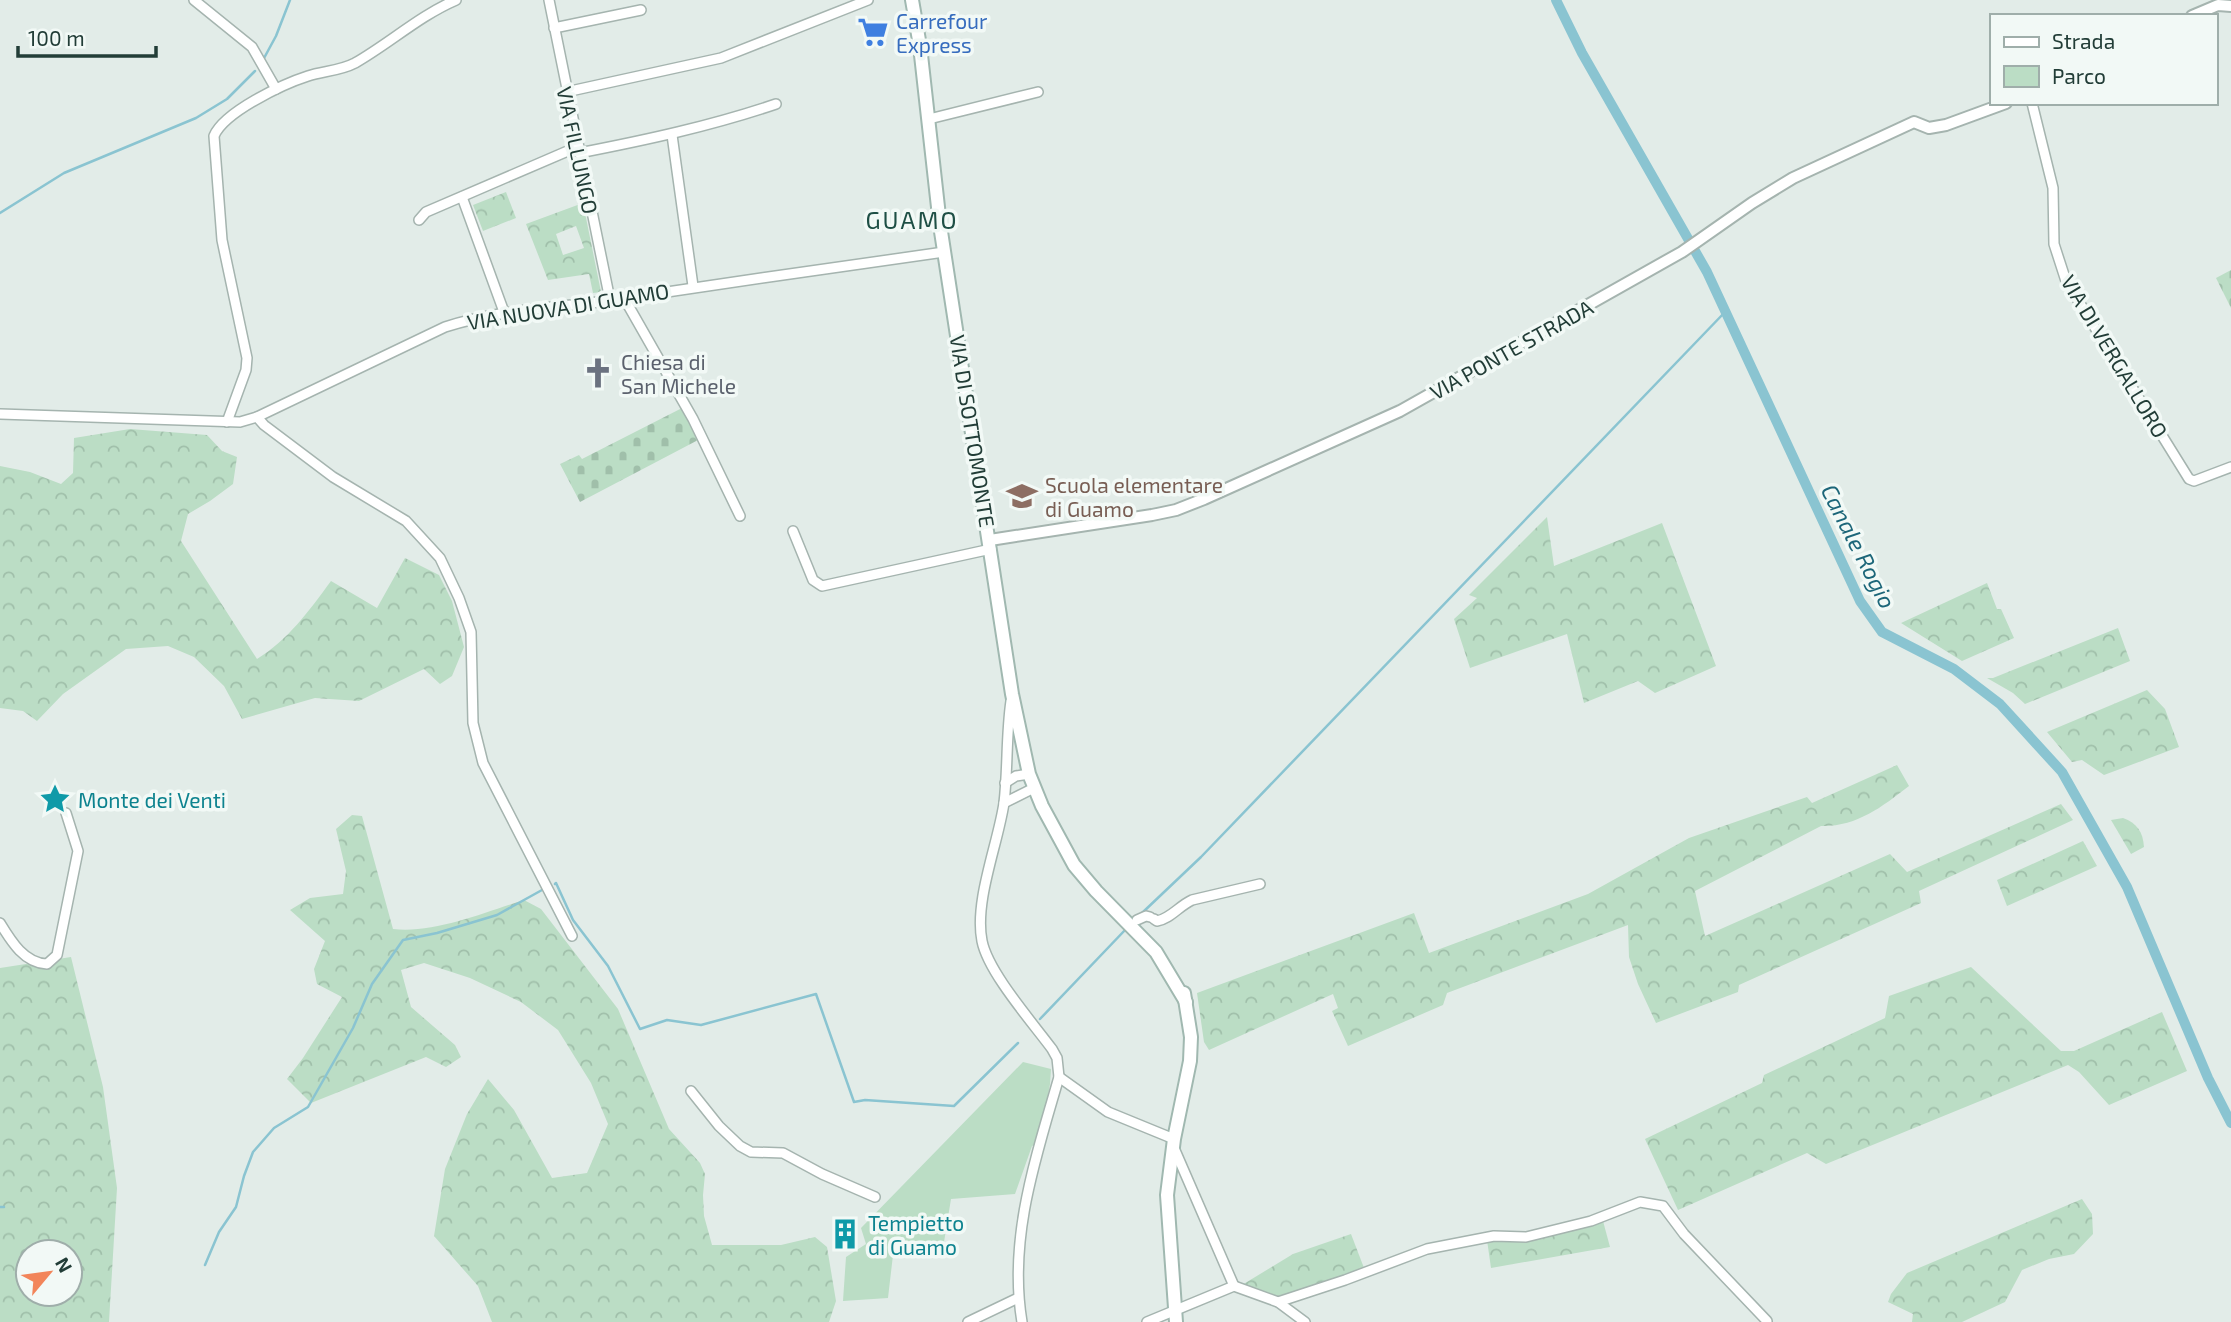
<svg xmlns="http://www.w3.org/2000/svg" width="2231" height="1322" font-family="'Exo 2',sans-serif">
  <defs>
    <pattern id="forest-crowns" width="20" height="18" patternUnits="userSpaceOnUse" patternTransform="scale(1.75)"><rect width="20" height="18" fill="#bbddc5"/><path d="M2 6a3 3 0 1 1 6 0M12 15a3 3 0 1 1 6 0" fill="none" stroke="#a0bfaa"/></pattern>
    <pattern id="cemetery-stones" width="16" height="16" patternUnits="userSpaceOnUse" patternTransform="scale(1.75)"><rect width="16" height="16" fill="#bbddc5"/><path d="M2 7V4a2 2 0 0 1 4 0v3zM10 15v-3a2 2 0 0 1 4 0v3z" fill="#a0bfaa"/></pattern>
  </defs>
  <rect width="100%" height="100%" fill="#e2ece8"/>
  <path fill="#bbddc5" d="M1023,1062L1051,1069L1050,1084L1040,1143L1032,1146L1015,1194L951,1199L944,1242L893,1255L888,1298L843,1301L846,1257L866,1244L861,1228Z"/>
  <g fill="url(#forest-crowns)" fill-rule="evenodd">
    <path d="M506,192L516,218L483,231L473,205Z"/>
    <path d="M583,203L601,292L593,293L589,274L548,280L526,224ZM576,226L584,248L563,255L556,234Z"/>
    <path d="M130,429L207,435L222,451L237,457L233,484L210,501L188,514L181,541L257,659C288,640 309,611 331,581L377,608L405,558L439,575L452,601L464,647L452,676L440,684L424,669L359,701L315,698L242,719L224,686L194,657L168,646L126,649L63,694L37,721L23,711L0,708V466L30,472L61,484L73,473L74,438Z"/>
    <path d="M1547,517L1554,566L1662,523L1716,666L1655,693L1638,681L1584,703L1567,634L1470,668L1454,619L1477,598L1469,595Z"/>
    <path d="M1987,583L1997,609H2001L2014,638L1962,661L1901,623Z"/>
    <path d="M2118,628L2130,661L2025,704L2013,693L1987,678H1993Z"/>
    <path d="M2147,690L2165,709L2179,747L2104,775L2082,760L2072,762L2047,732Z"/>
    <path d="M1897,765L1909,786C1882,807 1856,827 1821,826L1695,891L1705,936L1890,854L1907,872L2061,804L2073,820L1919,891L1921,903L1739,985L1738,992L1656,1023L1638,984L1629,957L1628,925L1447,993L1443,1005L1348,1046L1332,1011L1338,1008L1333,994L1209,1050L1204,1042L1197,993L1414,913L1429,953L1588,894L1689,838L1807,797L1812,803Z"/>
    <path d="M352,815L362,816L393,929C433,934 486,912 524,900L541,909L618,1009L669,1129L700,1163L705,1174L703,1195L704,1216L712,1245H781L815,1237L827,1247L836,1301L829,1322H492L478,1286L434,1236L445,1169L467,1114L488,1079L514,1110L552,1178L587,1173L608,1124L591,1083L558,1030L521,1002L470,978L424,963L401,970L411,1007L455,1045L461,1057L446,1067L426,1057L311,1103L287,1079L303,1058L342,997L317,984L314,969L325,941L290,910L310,898L343,894L346,871L336,829Z"/>
    <path d="M2123,818C2137,823 2143,832 2144,847L2131,854L2111,820Z"/>
    <path d="M2083,841L2097,866L2007,906L1997,880Z"/>
    <path d="M71,957L103,1087L117,1188L109,1322H0V968ZM28,1252H70V1294H28Z"/>
    <path d="M1971,967L2061,1051H2074L2162,1012L2187,1071L2109,1105L2079,1072L2068,1065L1826,1164L1807,1153L1678,1210L1645,1139L1762,1083L1764,1075L1885,1018L1889,996Z"/>
    <path d="M2082,1199L2092,1214L2093,1234L2074,1254L2049,1259L2022,1270L2005,1302L1962,1322H1912L1913,1314L1888,1302L1891,1294L1907,1273Z"/>
    <path d="M1603,1221L1610,1247L1491,1268L1487,1240Z"/>
    <path d="M1351,1234L1364,1268L1283,1300L1242,1285L1293,1254Z"/>
  </g>
  <g fill="url(#cemetery-stones)">
    <path d="M2231,270V308L2216,278Z"/>
    <path d="M684,407L700,439L580,502L560,464L579,455L582,459Z"/>
  </g>
  <g fill="none" stroke-linecap="round" stroke-linejoin="round">
    <g stroke="#8ac4d1" stroke-width="2.5">
      <path d="M263,60L276,36L290,0"/>
      <path d="M0,213L64,173L196,118L227,99L255,71"/>
      <path d="M555,884L556,883L573,920L608,966L640,1029L667,1020L701,1025L816,994L854,1102L865,1100L954,1106L1018,1043"/>
      <path d="M1142,913L1201,857L1725,312"/>
      <path d="M1040,1019L1126,929"/>
      <path d="M0,1207H4"/>
      <path d="M205,1265L219,1232L236,1207L244,1176L253,1152L274,1128L308,1107L353,1028L372,984L403,940L437,933L497,915L542,890"/>
    </g>
    <path stroke="#8ac4d1" stroke-width="10" d="M1556,0L1582,53L1707,272L1860,601L1882,632L1954,669L2000,704L2062,772L2127,887L2208,1078L2231,1123"/>
    <g stroke="#a5b4af" stroke-width="12">
      <g id="minor">
        <path d="M194,0L252,47L276,89"/>
        <path d="M549,0L610,300"/>
        <path d="M554,28L641,10"/>
        <path d="M566,92L721,58L868,0"/>
        <path d="M2032,103L2053,188L2054,244L2066,281L2189,479L2194,481L2231,467"/>
        <path d="M929,119L1038,92"/>
        <path d="M672,135L693,286"/>
        <path d="M579,153C646,140 711,126 776,104"/>
        <path d="M462,197L504,312"/>
        <path d="M419,220L426,212L577,147"/>
        <path d="M624,298L693,419L740,516"/>
        <path d="M0,414L240,422L257,417L445,327C500,309 557,308 613,300C723,283 834,268 944,252"/>
        <path d="M257,417L264,425L333,477L406,521L440,558L459,598L471,632L473,723L483,763L572,936"/>
        <path d="M227,422L246,370L247,358L222,240L214,136C224,112 283,84 308,76C323,71 340,71 355,63C390,43 419,16 456,0"/>
        <path d="M793,531L813,580L822,586L991,549"/>
        <path d="M1011,701C1006,735 1008,769 1004,803C998,844 974,901 982,941C988,972 1032,1022 1052,1049L1057,1058L1059,1077C1036,1157 1008,1238 1022,1322"/>
        <path d="M1005,783L1016,776L1029,774"/>
        <path d="M1004,803L1034,788"/>
        <path d="M1154,919L1157,921C1170,919 1179,906 1192,900L1260,884"/>
        <path d="M1137,920L1146,916L1150,917"/>
        <path d="M0,923C11,941 24,963 47,964L57,955L78,851L66,813"/>
        <path d="M1059,1077L1108,1112L1174,1139"/>
        <path d="M691,1091L719,1126L740,1146L751,1152L783,1153L822,1174L875,1197"/>
        <path d="M1174,1148L1234,1286"/>
        <path d="M1278,1302L1345,1280L1427,1249L1494,1236L1526,1237L1591,1221L1640,1202L1663,1206L1684,1234L1767,1321"/>
        <path d="M968,1322L1018,1298"/>
        <path d="M1147,1322L1234,1286L1278,1302L1305,1322"/>
      </g>
    </g>
    <g stroke="#a5b4af" stroke-width="14">
      <g id="tertiary">
        <path d="M2192,16L2218,5L2231,6"/>
        <path d="M990,540L1152,515L1176,510L1204,499L1400,411L1682,252L1752,203L1793,178L1914,122L1929,128L1946,125L2006,103"/>
      </g>
    </g>
    <g stroke="#a0b8b0" stroke-width="16">
      <g id="secondary">
        <path d="M912,0L920,46L940,225L1012,694L1029,774L1042,806L1074,865L1096,891L1156,952L1186,1002"/>
        <path d="M1176,1322L1167,1195L1174,1139L1190,1061L1191,1037L1184,993"/>
      </g>
    </g>
    <use href="#minor" stroke="#fff" stroke-width="9"/>
    <use href="#tertiary" stroke="#fff" stroke-width="10"/>
    <use href="#secondary" stroke="#fff" stroke-width="12"/>
  </g>
  <defs>
    <g id="supermarket-bare" transform="scale(2.415)"><path d="M-6-5.5h2.5l.6 2H6L4.5 2H-2.5L-4.4-4H-6ZM-1.5 3.2a1.3 1.3 0 1 0 .1 0ZM3 3.2a1.3 1.3 0 1 0 .1 0Z" fill="#3f7fe0" stroke="#f2f9f6" stroke-width="2.5" paint-order="stroke"/></g>
    <g id="church-bare" transform="scale(2.415)"><path d="M-1.2-6h2.4v3.5h3.3v2.4h-3.3V6h-2.4V-.1h-3.3v-2.4h3.3Z" fill="#6b7280" stroke="#f2f9f6" stroke-width="2.5" paint-order="stroke"/></g>
    <g id="school-bare" transform="scale(2.415)"><path d="M0-5L7-2L0 1L-7-2ZM-4 1L0 2.5L4 1V4Q0 6-4 4Z" fill="#8d6e63" stroke="#f2f9f6" stroke-width="2.5" paint-order="stroke"/></g>
    <g id="sight-bare" transform="scale(2.415)"><path d="M0-6L1.8-2.2L6-1.7L2.9 1.2L3.7 5.4L0 3.3L-3.7 5.4L-2.9 1.2L-6-1.7L-1.8-2.2Z" fill="#0f9aa8" stroke="#f2f9f6" stroke-width="2.5" paint-order="stroke"/></g>
    <g id="building-bare" transform="scale(2.415)"><path d="M-4-6H4V6H1V3H-1V6H-4ZM-2.5-4.3h1.7v1.8h-1.7ZM.8-4.3h1.7v1.8H.8ZM-2.5-1h1.7V.8h-1.7ZM.8-1h1.7V.8H.8Z" fill="#0f9aa8" stroke="#f2f9f6" stroke-width="2.5" paint-order="stroke"/></g>
  </defs>
  <g fill-rule="evenodd">
    <use href="#supermarket-bare" x="873" y="32"/>
    <use href="#church-bare" x="598" y="373"/>
    <use href="#school-bare" x="1022" y="496"/>
    <use href="#sight-bare" x="55" y="799"/>
    <use href="#building-bare" x="845" y="1234"/>
  </g>
  <g text-anchor="middle" dominant-baseline="central" stroke-width="7" stroke-linejoin="round" paint-order="stroke">
    <g font-size="21" fill="#366cbe" stroke="#f2f9f6" text-anchor="start">
      <text x="896" y="20">Carrefour<tspan x="896" dy="24">Express</tspan></text>
    </g>
    <g font-size="21" fill="#223d37" stroke="#f2f9f6">
      <text transform="translate(578 150) rotate(78)">VIA FILLUNGO</text>
      <text transform="translate(568 306) rotate(-9)">VIA NUOVA DI GUAMO</text>
      <text transform="translate(1511 349) rotate(-29)">VIA PONTE STRADA</text>
      <text transform="translate(2115 356) rotate(59)">VIA DI VERGALLORO</text>
      <text transform="translate(973 431) rotate(81)">VIA DI SOTTOMONTE</text>
    </g>
    <g font-size="21" fill="#5b616d" stroke="#f2f9f6" text-anchor="start">
      <text x="621" y="361">Chiesa di<tspan x="621" dy="24">San Michele</tspan></text>
    </g>
    <g font-size="21" fill="#785e54" stroke="#f2f9f6" text-anchor="start">
      <text x="1045" y="484">Scuola elementare<tspan x="1045" dy="24">di Guamo</tspan></text>
    </g>
    <g font-size="21" fill="#0d838f" stroke="#f2f9f6" text-anchor="start">
      <text x="78" y="799">Monte dei Venti</text>
      <text x="868" y="1222">Tempietto<tspan x="868" dy="24">di Guamo</tspan></text>
    </g>
    <g font-size="23" font-style="italic" fill="#1c6679" stroke="#f2f9f6">
      <text transform="translate(1859 546) rotate(63)">Canale Rogio</text>
    </g>
    <g font-size="24" letter-spacing="2" fill="#1e4f45" stroke="#f2f9f6">
      <text x="912" y="219">GUAMO</text>
    </g>
  </g>
  <rect x="1990" y="14" width="228" height="91" fill="#f2f9f6" stroke="#9faeaa" stroke-width="2"/>
  <rect x="2004" y="37" width="35" height="10" fill="#ffffff" stroke="#9faeaa" stroke-width="2"/>
  <text x="2052" y="49" font-size="21" fill="#223d37">Strada</text>
  <rect x="2004" y="66" width="35" height="21" fill="#bbddc5" stroke="#9faeaa" stroke-width="2"/>
  <text x="2052" y="84" font-size="21" fill="#223d37">Parco</text>
  <g transform="translate(49 1273) rotate(61)"><circle r="33" fill="#f2f9f6" stroke="#9faeaa" stroke-width="2"/>
  <path d="M0-5L12 26L0 18L-12 26Z" fill="#f2855a"/>
  <text y="-10" font-size="19" font-weight="bold" text-anchor="middle" fill="#223d37">N</text>
  </g>
  <path d="M18 46v10h138v-10" fill="none" stroke="#223d37" stroke-width="3.5"/>
  <text x="28" y="46" font-size="21" fill="#223d37" stroke="#f2f9f6" stroke-width="5" paint-order="stroke">100 m</text>
</svg>
